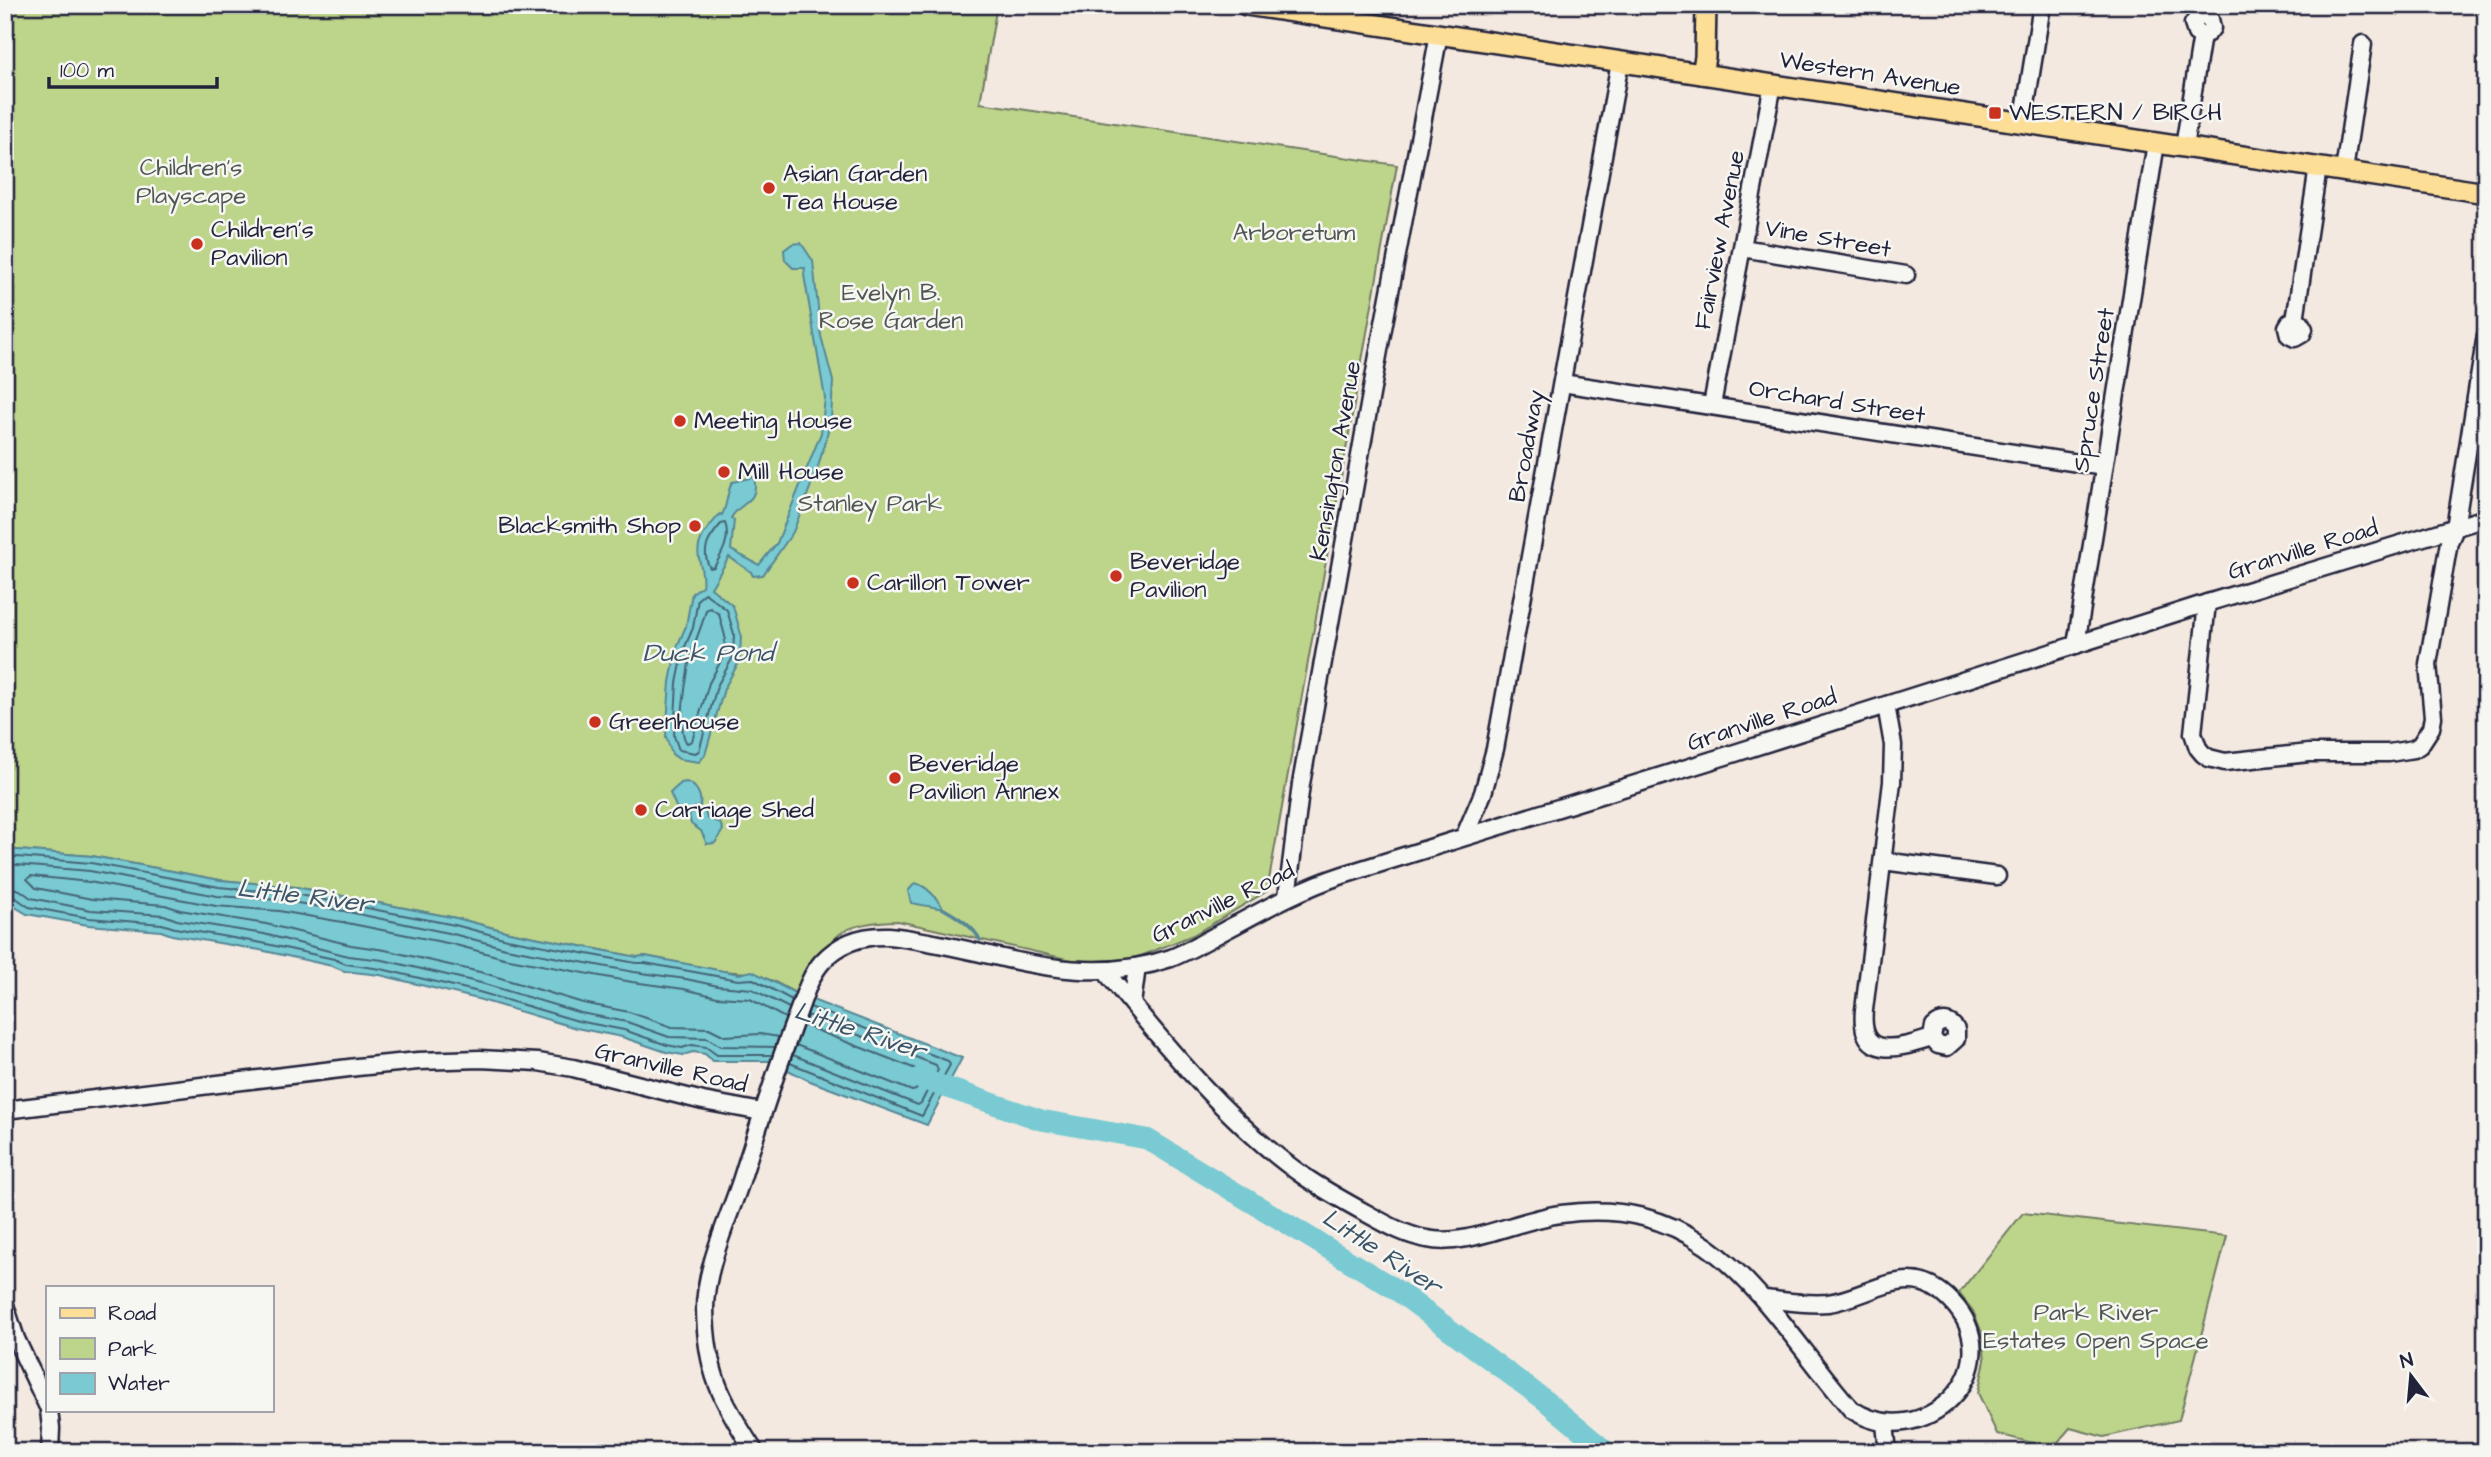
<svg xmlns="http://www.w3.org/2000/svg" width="2491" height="1457" font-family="'Architects Daughter',sans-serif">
  <rect width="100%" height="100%" fill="#f3e9e0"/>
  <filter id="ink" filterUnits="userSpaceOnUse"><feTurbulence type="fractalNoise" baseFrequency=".0143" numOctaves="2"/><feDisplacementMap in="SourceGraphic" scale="14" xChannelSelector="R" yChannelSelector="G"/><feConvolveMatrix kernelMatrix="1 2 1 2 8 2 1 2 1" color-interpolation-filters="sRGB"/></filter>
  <g filter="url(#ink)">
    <g fill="#bdd48b" stroke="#707b63" stroke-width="2">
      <path d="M5,5H997L980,103L1397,165L1267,891L1193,935L1136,958L1085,963L898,921C880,921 844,924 833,941C830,945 828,953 827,957L819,953L806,971L797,994L773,981L749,973L721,971L645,956L637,957L509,932L456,918L296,887L220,880L92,856L5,849Z"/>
      <path d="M2023,1213L2227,1236L2179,1420L2104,1437L2070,1428L2053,1448L1997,1434L1978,1393L1985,1360L1982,1333L1973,1311L1959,1293Z"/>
    </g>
    <g fill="#79cad2" stroke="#568796" stroke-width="2">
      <path d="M801,243L813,261L821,336L833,381L831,420L818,467L793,532L763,575L753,576L751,572L729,557L711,588L733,606L741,634L740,660L724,689L705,755L699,762L679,759L672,754L666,737L670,682L677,647L686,626L692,593L702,586C704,576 701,569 699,558C695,540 709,527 720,514L722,515C728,503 726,495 732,482L754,477C760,504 740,501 731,518L734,520L731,550L759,565L777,543L821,433L825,398L804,275L805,268H793L785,260L784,250L792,244Z"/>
      <path d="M686,782C696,785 702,795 700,806L684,812L677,809L670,793L681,783Z"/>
      <path d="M702,808L705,812L707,818L720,823L723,830L715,843L707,844L701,831L691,824L689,814Z"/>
      <path d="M5,849L92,856L220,880L296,887L456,918L509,932L637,957L645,956L739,974L752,971L797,994L962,1058L927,1125L810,1081L770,1061H713L705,1054L693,1052L683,1055L666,1052L622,1037L576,1028L478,999L380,975L344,971L332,966L260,950L172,935L161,931L88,925L27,914L5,901Z"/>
      <path d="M915,883C928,886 937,899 944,909L911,903L908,891Z"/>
    </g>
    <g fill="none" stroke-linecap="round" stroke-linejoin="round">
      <g stroke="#456577" stroke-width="2">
        <path d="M725,523C731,538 722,554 714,567L710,568C700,550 709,538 721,524Z"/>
        <path d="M705,593L727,610L734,634L733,657L717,686L699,751L695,753L679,750L674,736L677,683L684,649L693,628L698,599Z"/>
        <path d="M710,608L719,614L725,636L724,655L709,683L692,741L687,743C676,730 687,680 689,663C692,646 702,628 706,610Z"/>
        <path d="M5,856L91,863L219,887L294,894L455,925L507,939L636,963H645L738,980L753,979L792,1000"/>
        <path d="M5,864L90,871L217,896L280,900L344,911L453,934L506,948L634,972L686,979L718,986L752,989L789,1008"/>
        <path d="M5,886L20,890L31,898L91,910L164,915L177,920L264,934L348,956L383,960L481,983L581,1013L627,1022L669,1037L707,1038L721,1046L775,1047"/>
        <path d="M5,894L16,898L29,907L89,918L162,924L175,928L262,943L334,959L346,964L381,969L479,992L578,1021L624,1030L667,1045L682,1048L692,1045L706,1047L717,1055H772"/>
        <path d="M779,1037L760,1034L725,1036L709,1028L672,1027L629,1012L583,1003L484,973L385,950L351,945L266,924L180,910L165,905L92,899L36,888L27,879L31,876L89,882L216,906L279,911L342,922L452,944L504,958L632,982L684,989L717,997L750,999L785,1018"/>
        <path d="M796,1045L912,1091L916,1090L923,1075L921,1071L803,1025"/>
        <path d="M793,1055L918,1105L921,1103L938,1070L936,1065L807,1015"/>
        <path d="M790,1063L922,1116L950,1065L948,1061L810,1007"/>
      </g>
      <path stroke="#568796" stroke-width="3.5" d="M944,909C958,917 974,927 980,940"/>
      <path stroke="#79cad2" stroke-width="21" d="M919,1078L1041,1120L1147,1139L1395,1289L1542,1398L1607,1452"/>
      <g stroke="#22223b" stroke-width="21">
        <g id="minor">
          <path d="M2023,123L2041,11"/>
          <path d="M2184,147L2202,35L2208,33L2212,28L2210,19L2204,16L2198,17L2193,24L2196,33L2202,35"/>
          <path d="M2344,171L2363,44"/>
          <path d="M1742,248L1906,275"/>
          <path d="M2295,320L2300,322L2304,329L2302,334L2295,338L2289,335L2287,327L2290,322L2295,320L2318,167"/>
          <path d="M1562,383L2104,467"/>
          <path d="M1712,405L1773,84"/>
          <path d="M2207,603L2193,733L2198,748L2203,754L2209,758L2225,762L2309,753H2389L2414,749L2420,745L2431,728L2433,717L2428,664L2449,542L2455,528L2486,335"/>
          <path d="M2076,645L2156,143"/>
          <path d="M1886,705L1893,745L1892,782L1864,1010C1859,1062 1900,1048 1932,1038L1934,1027C1942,1019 1951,1021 1956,1030V1039L1947,1047L1938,1045L1932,1038"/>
          <path d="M1465,835L1483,793L1495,749L1620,62"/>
          <path d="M1883,861L1997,876"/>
          <path d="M1287,897L1301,784L1381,339L1439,34"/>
          <path d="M1106,972C1162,1042 1231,1126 1305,1177C1324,1190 1344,1201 1364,1212C1384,1223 1404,1235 1427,1239C1466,1248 1519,1219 1561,1214C1715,1193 1766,1311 1851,1409C1922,1457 2014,1368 1952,1302C1910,1257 1873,1297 1828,1303C1807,1305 1785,1301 1765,1299"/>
          <path d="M1132,1004L1137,967"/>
          <path d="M5,1110L357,1067L418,1061L480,1059L538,1062L573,1068L703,1101L762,1112"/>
          <path d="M5,1305L16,1339L47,1405"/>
          <path d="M49,1410L51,1428L50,1452"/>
          <path d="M1885,1424L1888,1452"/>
          <path d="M755,1452C721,1400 706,1372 705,1309C705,1268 728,1220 741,1181C758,1127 775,1074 795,1020C803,1001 808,978 822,962C839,943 863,935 889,936C987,946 1071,992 1171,958C1194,949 1215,935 1237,924C1272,905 1306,887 1343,875L1732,754L2207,603L2486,518"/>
        </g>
      </g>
      <g stroke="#22223b" stroke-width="24">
        <g id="major">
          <path d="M1246,5L2486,193"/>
          <path d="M1702,74L1705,57L1706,5"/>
        </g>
      </g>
      <use href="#minor" stroke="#f6f6f2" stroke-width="16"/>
      <use href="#major" stroke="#fdde96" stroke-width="19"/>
    </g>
  </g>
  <g fill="#c8321e" stroke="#f6f6f2" stroke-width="2.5">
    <rect x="1988" y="106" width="14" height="14" rx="3.5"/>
    <circle cx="769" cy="188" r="7"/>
    <circle cx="197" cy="244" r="7"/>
    <circle cx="680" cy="421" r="7"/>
    <circle cx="724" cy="472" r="7"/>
    <circle cx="695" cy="526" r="7"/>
    <circle cx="1116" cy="576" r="7"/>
    <circle cx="853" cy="583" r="7"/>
    <circle cx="595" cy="722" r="7"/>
    <circle cx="895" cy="778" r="7"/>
    <circle cx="641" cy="810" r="7"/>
  </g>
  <g text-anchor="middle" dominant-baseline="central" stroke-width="5" stroke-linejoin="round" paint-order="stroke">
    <g font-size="24" fill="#22223b" stroke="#f6f6f2">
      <text transform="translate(1870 74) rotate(9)">Western Avenue</text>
      <text transform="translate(1828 239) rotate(10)">Vine Street</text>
      <text transform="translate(1720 240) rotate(-79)">Fairview Avenue</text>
      <text transform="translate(2094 390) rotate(-81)">Spruce Street</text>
      <text transform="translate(1837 402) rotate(9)">Orchard Street</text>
      <text transform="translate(1527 446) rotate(-80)">Broadway</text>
      <text transform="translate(1336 461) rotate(-80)">Kensington Avenue</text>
      <text transform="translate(2303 550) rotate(-17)">Granville Road</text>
      <text transform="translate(1762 720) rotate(-18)">Granville Road</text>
      <text transform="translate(1223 903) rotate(-26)">Granville Road</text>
      <text transform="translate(671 1068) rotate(13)">Granville Road</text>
    </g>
    <g font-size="24" fill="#22223b" stroke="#f6f6f2" text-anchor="start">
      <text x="2009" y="113">WESTERN / BIRCH</text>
      <text x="783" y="174">Asian Garden<tspan x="783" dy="28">Tea House</tspan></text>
      <text x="211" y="230">Children's<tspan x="211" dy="28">Pavilion</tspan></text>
      <text x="694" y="421">Meeting House</text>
      <text x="738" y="472">Mill House</text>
      <text x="681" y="526" text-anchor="end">Blacksmith Shop</text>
      <text x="1130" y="562">Beveridge<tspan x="1130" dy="28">Pavilion</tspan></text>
      <text x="867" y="583">Carillon Tower</text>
      <text x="609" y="722">Greenhouse</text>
      <text x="909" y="764">Beveridge<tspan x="909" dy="28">Pavilion Annex</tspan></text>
      <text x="655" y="810">Carriage Shed</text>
    </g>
    <g font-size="24" fill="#505753" stroke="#f6f6f2">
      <text x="191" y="168">Children's<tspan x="191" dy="28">Playscape</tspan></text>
      <text x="1294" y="233">Arboretum</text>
      <text x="891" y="293">Evelyn B.<tspan x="891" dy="28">Rose Garden</tspan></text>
      <text x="870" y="504">Stanley Park</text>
      <text x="2096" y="1313">Park River<tspan x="2096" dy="28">Estates Open Space</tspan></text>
    </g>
    <g font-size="26" font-style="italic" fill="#3c5468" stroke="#f6f6f2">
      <text x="708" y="653">Duck Pond</text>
      <text transform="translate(305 896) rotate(7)">Little River</text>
      <text transform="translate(860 1031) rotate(18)">Little River</text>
      <text transform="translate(1382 1252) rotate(33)">Little River</text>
    </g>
  </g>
  <rect width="2491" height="1457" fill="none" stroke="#f6f6f2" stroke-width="28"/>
  <rect x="14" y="14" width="2463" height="1429" fill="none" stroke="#22223b" stroke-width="2.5" filter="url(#ink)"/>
  <rect x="46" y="1286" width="228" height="126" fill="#f6f6f2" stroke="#a1a1a9" stroke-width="2"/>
  <rect x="60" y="1308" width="35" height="10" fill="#fdde96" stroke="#a1a1a9" stroke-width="2"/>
  <text x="108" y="1320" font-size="21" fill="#22223b">Road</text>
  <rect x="60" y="1338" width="35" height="21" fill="#bdd48b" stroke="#a1a1a9" stroke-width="2"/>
  <text x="108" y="1356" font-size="21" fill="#22223b">Park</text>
  <rect x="60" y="1373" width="35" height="21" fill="#79cad2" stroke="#a1a1a9" stroke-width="2"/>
  <text x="108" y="1390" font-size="21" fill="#22223b">Water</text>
  <g transform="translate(2411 1376) rotate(344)" stroke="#f6f6f2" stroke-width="5" paint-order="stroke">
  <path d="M0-5L12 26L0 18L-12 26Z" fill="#22223b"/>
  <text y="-10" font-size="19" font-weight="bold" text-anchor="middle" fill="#22223b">N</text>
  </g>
  <path d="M49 77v10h168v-10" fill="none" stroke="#22223b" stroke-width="3.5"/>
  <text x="60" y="77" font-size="21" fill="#22223b" stroke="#f6f6f2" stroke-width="5" paint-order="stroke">100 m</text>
</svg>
